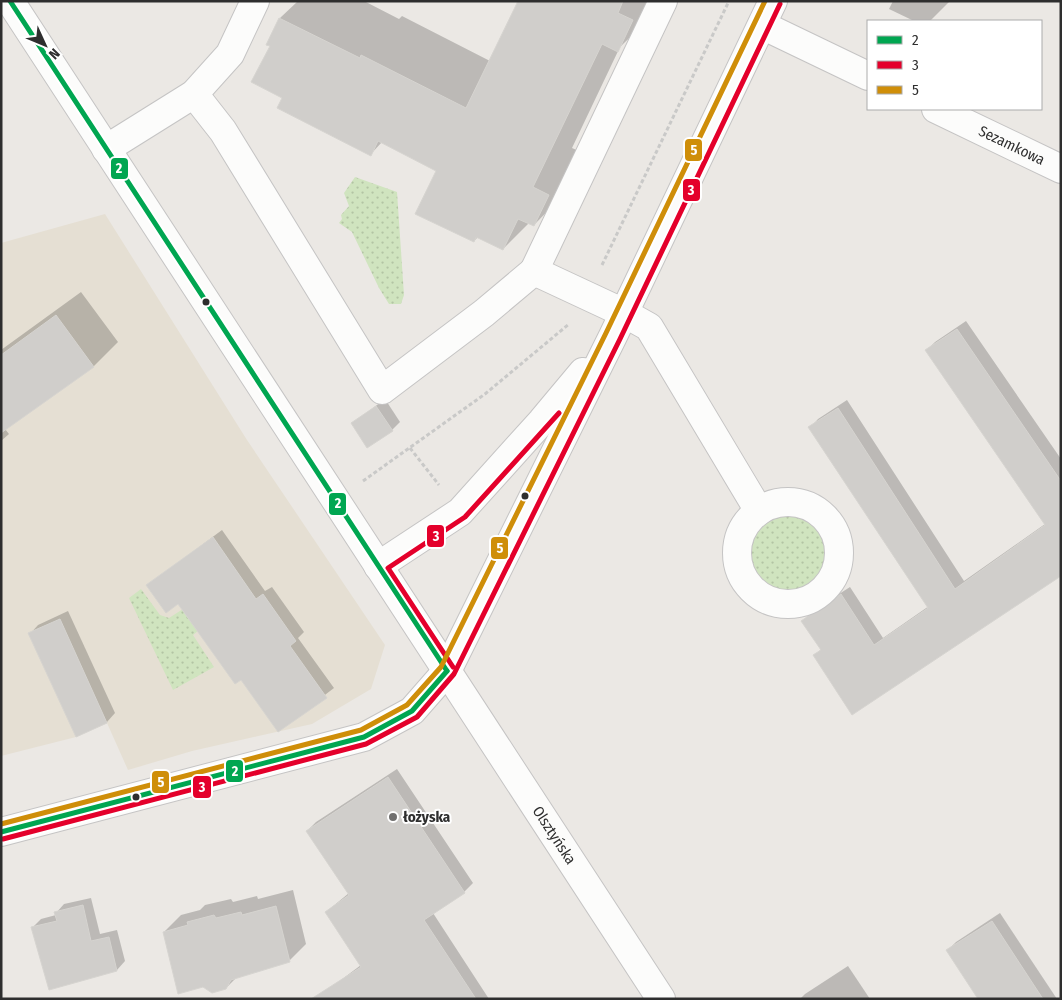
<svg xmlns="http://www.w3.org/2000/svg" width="1062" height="1000" font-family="'Fira Sans Condensed',sans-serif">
  <defs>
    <pattern id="grass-dots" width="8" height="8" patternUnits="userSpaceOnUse" patternTransform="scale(1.25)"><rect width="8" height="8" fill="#d0e4bf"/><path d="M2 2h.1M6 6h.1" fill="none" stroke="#b3c4a4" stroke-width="1.8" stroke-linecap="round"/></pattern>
  </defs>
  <rect width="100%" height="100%" fill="#ebe8e4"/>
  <path fill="#e5dfd3" d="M105,214L247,440L385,645L371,689L312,724L192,751L128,770L107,723L76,737L1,756V243Z"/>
  <g fill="url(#grass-dots)">
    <path d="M355,177L397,192L404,295L401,304H389L379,288L352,232L339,223L342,219L341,215L349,206L344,193Z"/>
    <circle cx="788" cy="553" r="38"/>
    <path d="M141,589L160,615L169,618L183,609L199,630L193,635L214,667L173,690L129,598Z"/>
  </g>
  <g fill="#0003">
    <path d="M298,1H364L399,19L402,16L490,61L518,3L515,1H661L657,11L620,47L572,148L588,155L573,185L534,225L529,223L503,249L478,237L474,241L437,170L382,142L370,155L284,97L271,46L267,44L280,18Z"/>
    <path d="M893,1H950L930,21H914L889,9Z"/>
    <path d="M81,292L118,342L94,366L5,429L9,434L1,441V350Z"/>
    <path d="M966,321L1061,459V575L852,714L815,656L821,649L803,621L811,612L850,587L883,638L929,606L810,428L818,419L847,400L964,581L1045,524L927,350L935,342Z"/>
    <path d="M385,399L400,422L392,430L353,423Z"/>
    <path d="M222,530L265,591L272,587L304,632L298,638L334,688L279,730L242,678L178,602L148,585Z"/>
    <path d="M68,611L115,713L107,722L77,736L30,634L38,625Z"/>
    <path d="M397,769L473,883L464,892L433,913L489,999H342L333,986L361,965L326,912L349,893L307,831L316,822Z"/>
    <path d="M293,890L306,944L289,961L236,978L226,988L164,932L181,915L200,910L205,905L231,899L233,902L257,896L258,899Z"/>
    <path d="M91,898L100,934L117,930L125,961L117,970L86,978L33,927L41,919L56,915V913L64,904Z"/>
    <path d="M1000,913L1057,999H980L948,950L956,942Z"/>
    <path d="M848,966L870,999H800L805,994Z"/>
  </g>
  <g fill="#d0cecb" stroke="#d6d4d0">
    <path d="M518,1H623L618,13L633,20L618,52L602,44L533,187L549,195L534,226L518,219L503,250L476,237L474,242L415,214L436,171L378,141L371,156L277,108L282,98L251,82L270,46L266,45L279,18L360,58L361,55L466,108Z"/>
    <path d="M56,315L94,367L1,433V355Z"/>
    <path d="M957,329L1061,481V576L852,715L813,655L821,650L801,621L841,594L874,645L928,608L808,427L838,408L955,589L1045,525L925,350Z"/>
    <path d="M376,406L393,431L367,448L351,423Z"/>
    <path d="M213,537L256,599L263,594L296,641L290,646L327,698L278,732L241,680L235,684L178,604L166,613L146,585Z"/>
    <path d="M60,619L107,723L76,737L28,633Z"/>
    <path d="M388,777L465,893L424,920L476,999H311L361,967L325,912L349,895L306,831Z"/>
    <path d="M83,905L91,941L109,937L117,971L49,990L31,927L57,921L54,912Z"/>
    <path d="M276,906L290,962L231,980L226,989L212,993L203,987L178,994L163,932L188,925L187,922L214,915L216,918L241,912L242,915Z"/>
    <path d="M992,921L1043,999H978L946,950Z"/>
  </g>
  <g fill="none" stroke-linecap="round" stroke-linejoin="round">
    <g stroke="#c5c4c4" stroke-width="30">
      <g id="minor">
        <path id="s1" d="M10,1L661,999"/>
        <path d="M762,25L868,76"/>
        <path d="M194,94L223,131L382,390L484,313L534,271L624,313L649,327L759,511"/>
        <path id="s2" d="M936,109L1061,169"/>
        <path d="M106,149L194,94L230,54L255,1"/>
        <path d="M534,271L663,1"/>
        <circle cx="788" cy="553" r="51"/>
        <path d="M378,566L460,512L542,421L583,372"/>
        <path d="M1,832L364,737L412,711L447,671L613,336L773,1"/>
      </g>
    </g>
    <g stroke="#c9c9c8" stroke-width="3" stroke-dasharray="4 2.5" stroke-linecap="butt">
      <path d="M602,265L729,1"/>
      <path d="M410,448L439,485"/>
      <path d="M363,481L485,394L569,324"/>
    </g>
    <use href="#minor" stroke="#fcfcfb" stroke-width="28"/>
    <g stroke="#fff" stroke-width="9">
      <g id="bus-1">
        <path d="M10,1L447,671"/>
        <path d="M1,832L364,737L412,711L447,671"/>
      </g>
    </g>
    <g stroke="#fff" stroke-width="9">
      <g id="bus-2">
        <path d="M453,667L388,568L465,517L559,413"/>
        <path d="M3,839L366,744L417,717L454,674L620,339L780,4"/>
      </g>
    </g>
    <g stroke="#fff" stroke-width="9">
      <path id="bus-3" d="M1,824L361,730L407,705L441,667L606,333L765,1"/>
    </g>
    <use href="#bus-1" stroke="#00a651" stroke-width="5"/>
    <use href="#bus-2" stroke="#e4002b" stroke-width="5"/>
    <use href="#bus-3" stroke="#cf8e09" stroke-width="5"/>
  </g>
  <g fill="#2e2e2e" stroke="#fff" stroke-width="2">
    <circle cx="206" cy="302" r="4.5"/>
    <circle cx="525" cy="496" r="4.5"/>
    <circle cx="136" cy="797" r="4.5"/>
  </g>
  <circle fill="#706f6e" stroke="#fff" stroke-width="2" cx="393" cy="817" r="5"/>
  <g text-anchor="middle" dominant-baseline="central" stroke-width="4" stroke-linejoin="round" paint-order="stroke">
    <g font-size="15" fill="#2e2e2e" stroke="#fff">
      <text stroke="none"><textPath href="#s2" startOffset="84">Sezamkowa</textPath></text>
      <text stroke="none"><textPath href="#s1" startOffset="996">Olsztyńska</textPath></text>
    </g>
    <g font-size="15" font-weight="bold" fill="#2e2e2e" stroke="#fff" text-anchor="start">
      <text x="403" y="817">łożyska</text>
    </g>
  </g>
  <g stroke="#fff" stroke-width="2">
    <rect x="684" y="138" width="19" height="24" rx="5" fill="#cf8e09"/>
    <rect x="110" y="157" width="19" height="23" rx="5" fill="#00a651"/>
    <rect x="682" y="178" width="19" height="24" rx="5" fill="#e4002b"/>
    <rect x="328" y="492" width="19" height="24" rx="5" fill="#00a651"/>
    <rect x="426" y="524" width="19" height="24" rx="5" fill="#e4002b"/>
    <rect x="490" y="536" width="19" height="24" rx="5" fill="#cf8e09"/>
    <rect x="225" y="759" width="19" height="24" rx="5" fill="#00a651"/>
    <rect x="151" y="770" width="19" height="24" rx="5" fill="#cf8e09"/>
    <rect x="192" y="775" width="20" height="24" rx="5" fill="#e4002b"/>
  </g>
  <g font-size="14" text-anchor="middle" font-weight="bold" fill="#fff">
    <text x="694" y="155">5</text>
    <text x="119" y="173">2</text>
    <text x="691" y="195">3</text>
    <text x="338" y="508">2</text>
    <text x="436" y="541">3</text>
    <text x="500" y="553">5</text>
    <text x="235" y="776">2</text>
    <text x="161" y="787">5</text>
    <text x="202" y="792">3</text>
  </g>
  <rect width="1062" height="1000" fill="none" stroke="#2e2e2e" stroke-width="5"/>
  <rect x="867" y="20" width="175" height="90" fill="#ffffff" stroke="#ababab"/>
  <rect x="877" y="36" width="25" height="8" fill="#00a651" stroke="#ababab"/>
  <text x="912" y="45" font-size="15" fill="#2e2e2e">2</text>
  <rect x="877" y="61" width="25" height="8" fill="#e4002b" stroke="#ababab"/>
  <text x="912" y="70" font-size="15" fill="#2e2e2e">3</text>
  <rect x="877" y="86" width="25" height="8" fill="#cf8e09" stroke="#ababab"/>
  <text x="912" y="95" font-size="15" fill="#2e2e2e">5</text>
  <g transform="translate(45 45) rotate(134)" stroke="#ffffff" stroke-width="4" paint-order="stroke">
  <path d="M0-4L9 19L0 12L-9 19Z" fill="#2e2e2e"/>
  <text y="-8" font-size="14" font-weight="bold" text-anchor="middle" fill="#2e2e2e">N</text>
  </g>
</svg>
